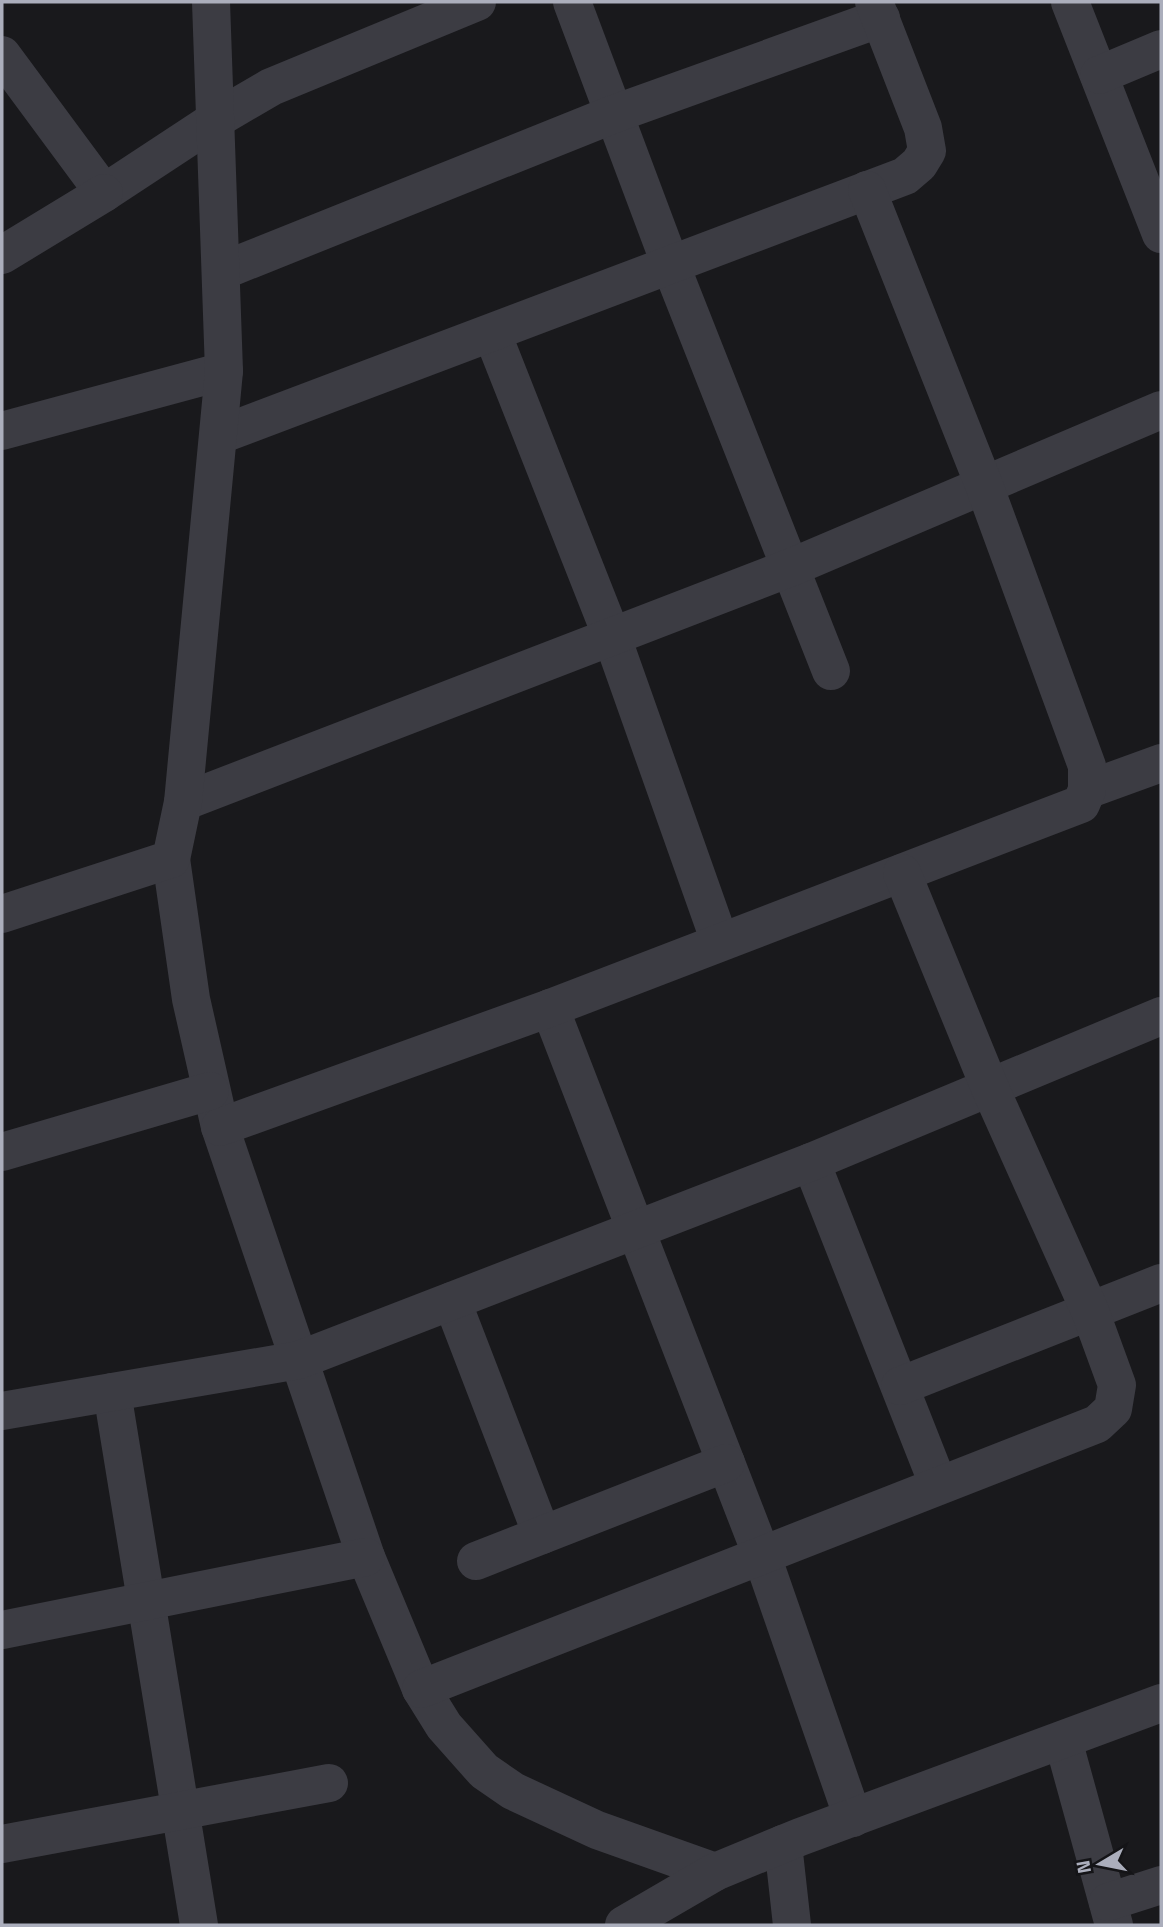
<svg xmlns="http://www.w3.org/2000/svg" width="1163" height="1927" font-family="'Titillium Web',sans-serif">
  <rect width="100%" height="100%" fill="#19191c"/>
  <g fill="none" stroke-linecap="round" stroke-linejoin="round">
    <g stroke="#3c3c43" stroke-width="38">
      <path d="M572,2L671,266L831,671"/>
      <path d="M1070,2L1161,234"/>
      <path d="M2,55L104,193L218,118L271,87L477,2"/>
      <path d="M1099,75L1161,49"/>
      <path d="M2,255L104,193"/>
      <path d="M222,271L614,114L881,18"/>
      <path d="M492,333L612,637L720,942"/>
      <path d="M2,431L224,371"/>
      <path d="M220,435L905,176L919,164L927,151L923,128L874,2"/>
      <path d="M1087,790L1161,763"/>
      <path d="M183,802L792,567L1161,410"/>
      <path d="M171,859L191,999L220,1127L366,1557L421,1689L444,1726L484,1771L513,1791L597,1830L715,1872"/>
      <path d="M2,914L171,859L183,802L224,371L211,2"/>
      <path d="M550,1008L762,1556L853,1818"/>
      <path d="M220,1127L550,1008L1081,804L1087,790V766L984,485L867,190"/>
      <path d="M2,1152L210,1091"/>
      <path d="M811,1162L938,1484"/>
      <path d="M452,1301L542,1535"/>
      <path d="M900,1386L1161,1283"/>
      <path d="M112,1392L199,1925"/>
      <path d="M2,1411L299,1360L811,1162L1161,1016"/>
      <path d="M476,1561L726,1463"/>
      <path d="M2,1630L366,1557"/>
      <path d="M421,1689L1097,1424L1113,1409L1117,1385L1090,1311L990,1088L902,873"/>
      <path d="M1063,1740L1114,1925"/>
      <path d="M2,1844L329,1783"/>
      <path d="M783,1844L792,1925"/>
      <path d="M1108,1902L1161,1885"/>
      <path d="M624,1925L715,1872L800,1837L1161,1703"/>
    </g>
  </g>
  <rect width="1163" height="1927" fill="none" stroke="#abaebc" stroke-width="7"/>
  <g transform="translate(1100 1864) rotate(260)" stroke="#141417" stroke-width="5" paint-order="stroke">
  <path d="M0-5L12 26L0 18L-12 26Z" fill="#abaebc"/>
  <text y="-10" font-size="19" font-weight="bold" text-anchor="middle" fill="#abaebc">N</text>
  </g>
</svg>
